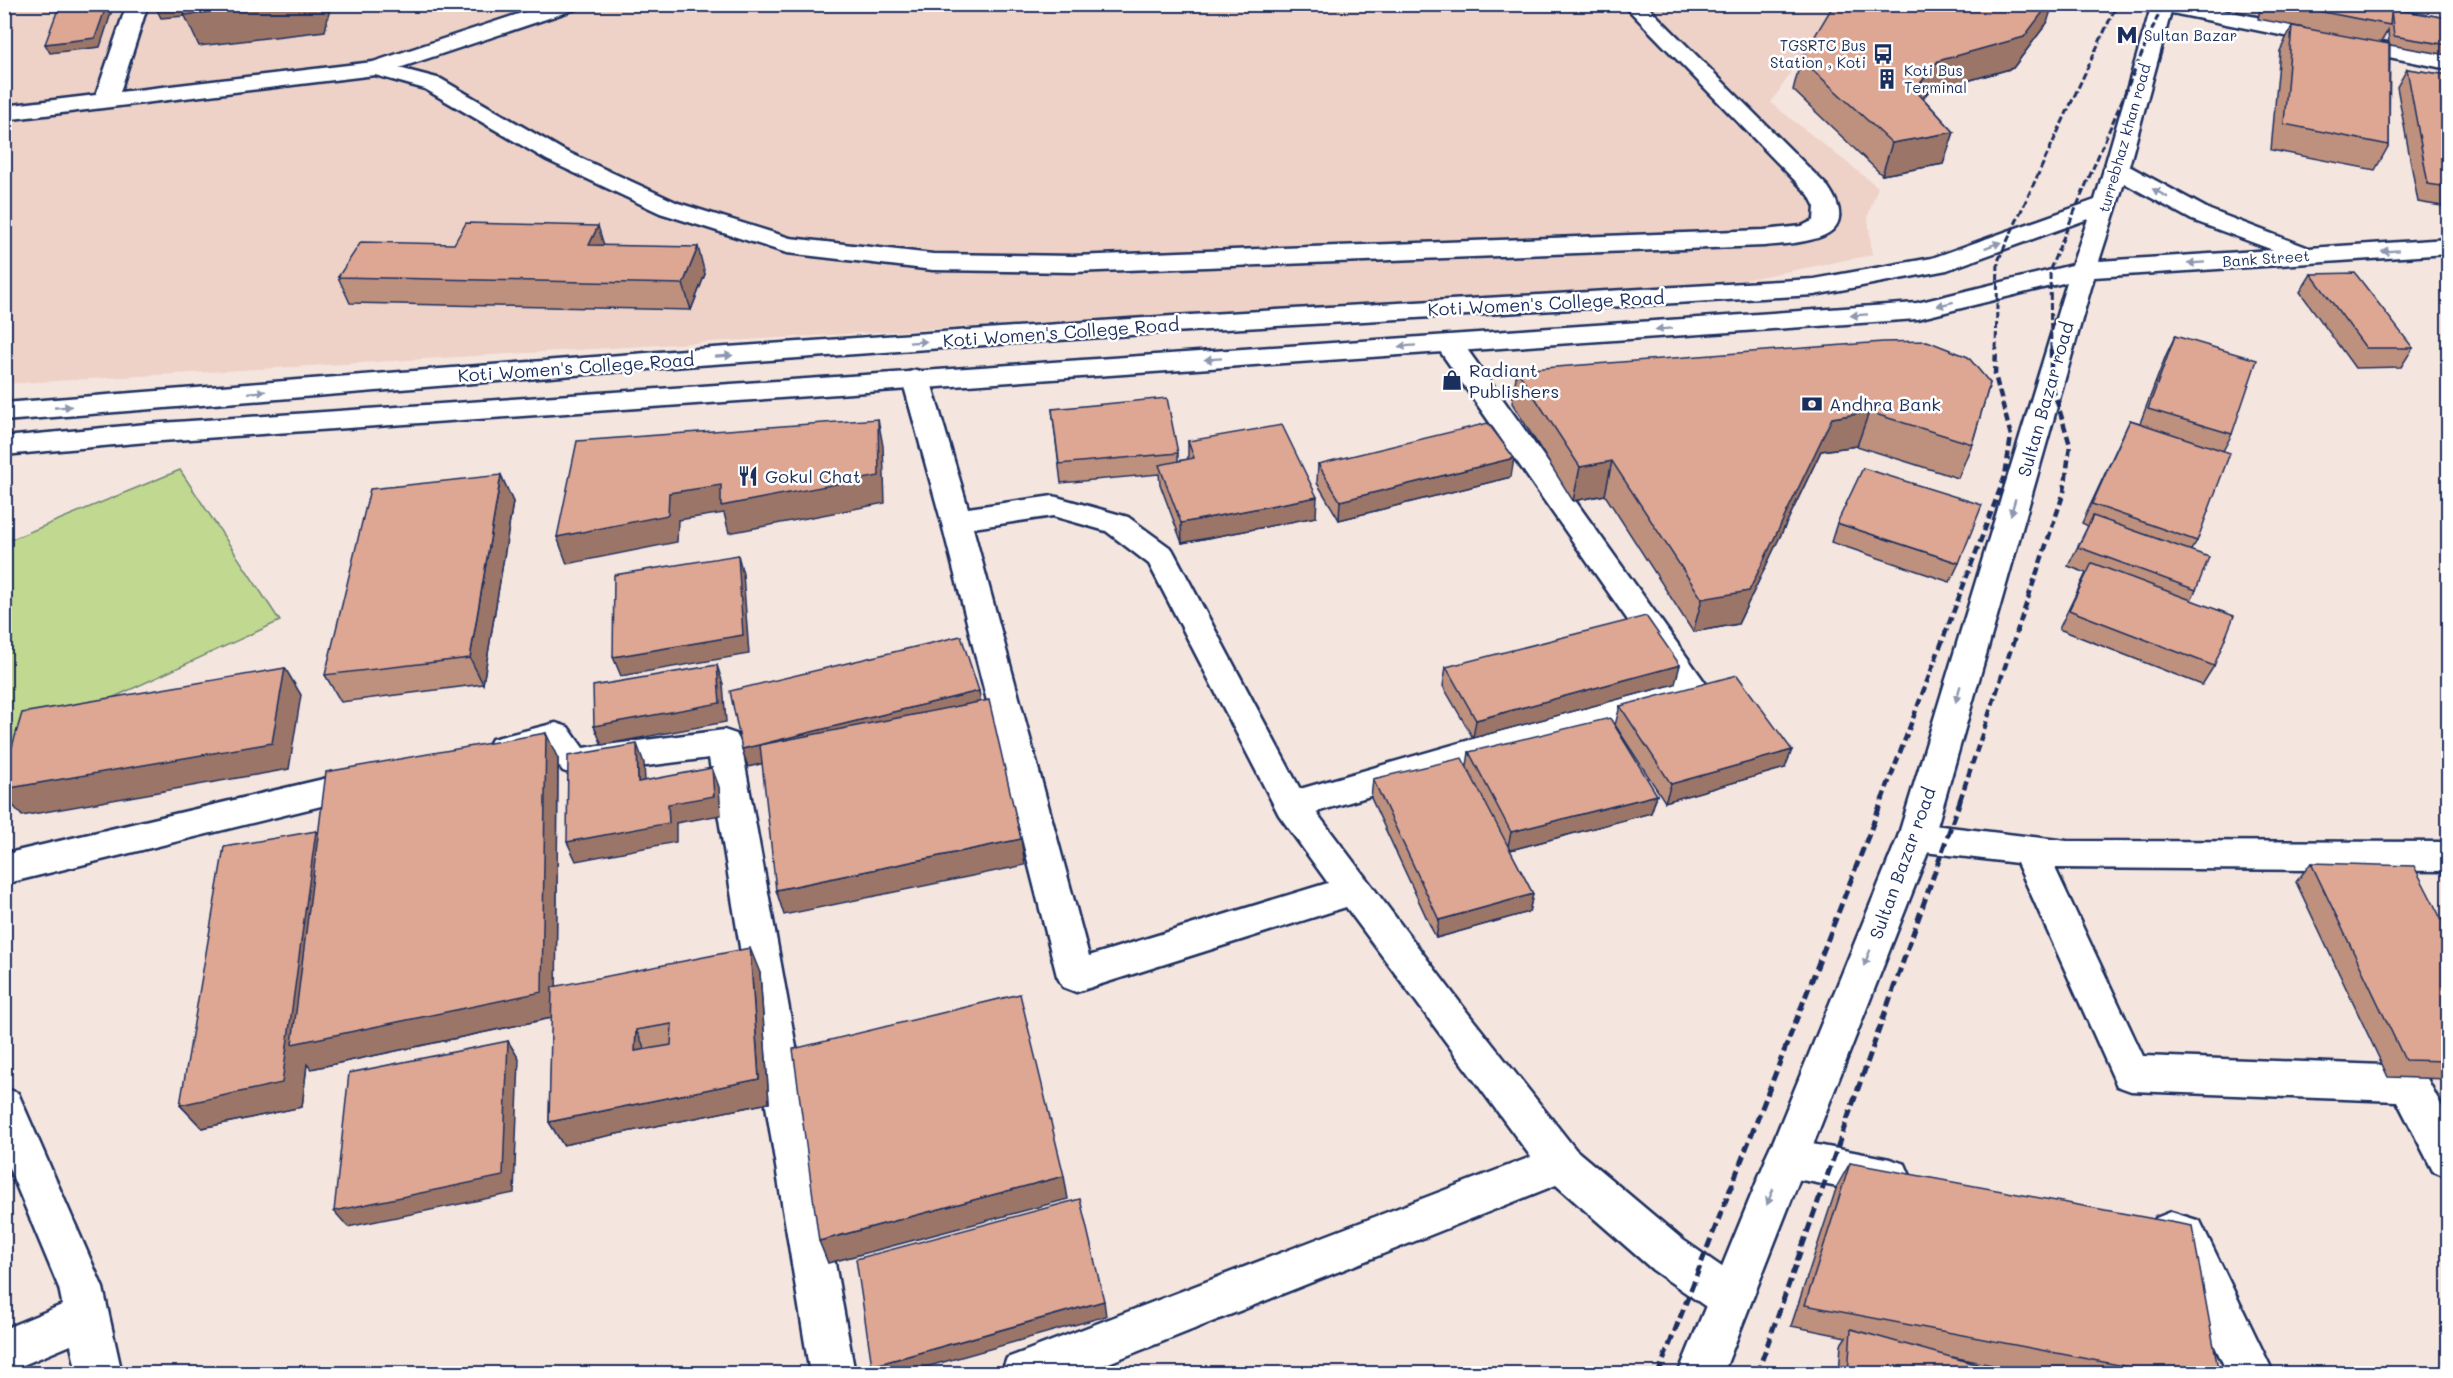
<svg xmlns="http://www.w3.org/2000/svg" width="2453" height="1378" font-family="Mali,sans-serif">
  <rect width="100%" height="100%" fill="#f5e5df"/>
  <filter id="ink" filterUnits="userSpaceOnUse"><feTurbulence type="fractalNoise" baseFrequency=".0167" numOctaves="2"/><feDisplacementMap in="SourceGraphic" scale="12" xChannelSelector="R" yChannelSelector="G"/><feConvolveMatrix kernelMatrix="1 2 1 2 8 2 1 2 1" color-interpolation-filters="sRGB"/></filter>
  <g filter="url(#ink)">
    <path fill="#eed2c8" d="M5,5H1835L1771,103L1878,187L1868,216L1872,255L1739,281L5,384Z"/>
    <path fill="#c0d88f" stroke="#6e8476" stroke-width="1.5" d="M180,470L280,621L5,747V542Z"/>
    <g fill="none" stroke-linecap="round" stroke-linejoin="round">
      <g stroke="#1b2f5e" stroke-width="5">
        <g id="minor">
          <path d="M127,4H148L120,92L373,62L549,4H582L579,8L399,68L441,79L563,150L678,203L790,238L933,254L1073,256L1764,230L1802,226L1814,220L1815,207L1809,195L1623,4H1645L1828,187C1865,241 1802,242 1764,246L1073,272L933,270L787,253L660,213L547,160L425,89L375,75L4,120V106L96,95Z"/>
          <path d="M2191,4L2448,55V69L2162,11L2155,9L2151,5Z"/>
          <path d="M1449,336L1459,338L1709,688L1705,697L1316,812L1467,1012L1576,1150L1683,1240L1745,1283L1752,1298L1745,1313L1730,1319L1715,1313L1653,1270L1556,1185L1081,1374H1001L1007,1358L1023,1352L1531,1157L1346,907L1076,992L1063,987L1057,976L941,520L902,379L906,373L916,370L926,373L930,379L968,508L1053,496L1128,517L1172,549L1300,789L1671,682L1435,344L1439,338ZM1053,516L1106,531L1149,564L1279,815L1328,883L1089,956L973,528Z"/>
          <path d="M556,723L568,727L583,748L724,730L736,734L741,743L855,1374H810L709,758L575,775L563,771L548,751L504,761L492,757L487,748L492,739Z"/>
          <path d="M366,769L378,772L383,782L378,792L4,884V854Z"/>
          <path d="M1916,823L2067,841L2448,842V871L2055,868L2143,1056L2409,1066L2423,1071L2448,1118V1177L2433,1171L2397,1101L2131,1091L2117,1086L2017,863L1916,851L1903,847L1898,837L1903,827Z"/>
          <path d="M1786,1139L1890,1159L1905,1164L1911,1178L1905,1192L1890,1197L1786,1177L1771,1171L1765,1158L1771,1145Z"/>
          <path d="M2171,1212L2200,1221L2274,1374H2228L2171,1252L2156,1246L2150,1232L2156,1218Z"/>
          <path d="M86,1295L102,1302L108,1317L102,1332L4,1373V1329Z"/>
        </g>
      </g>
      <g stroke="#1b2f5e" stroke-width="5">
        <g id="major">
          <path d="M2152,4H2173L2129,166L2210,210L2309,248L2448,239V254L2094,277L1934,837L1723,1374H1678L1898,837L2067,282L1917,319L147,442L4,455V437L147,424L1917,303L2072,265L2088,219L1947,270L1814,295L1173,332L698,365L4,421V403L698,349L1173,316L1814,279L1932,258L2095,200ZM2124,183L2192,220L2273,250L2099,261Z"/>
          <path d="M4,1088L18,1093L103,1288L122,1374H77L59,1288L4,1156Z"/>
        </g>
      </g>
      <use href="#minor" fill="#fff" fill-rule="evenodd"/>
      <use href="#major" fill="#fff" fill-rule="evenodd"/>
      <g stroke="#1b2f5e" stroke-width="3" stroke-dasharray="7 3" stroke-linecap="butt">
        <path d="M1996,350L1998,261L2117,4"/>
        <path d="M2051,350L2050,269L2163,4"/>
      </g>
      <g stroke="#1b2f5e" stroke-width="4.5" stroke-dasharray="8 4.5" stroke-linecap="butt">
        <path d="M1882,800L2005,476L2011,436L1995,375L1996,348"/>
        <path d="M1960,800L2064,492L2070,445L2051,382V348"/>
      </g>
      <g stroke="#1b2f5e" stroke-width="5" stroke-dasharray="10 5" stroke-linecap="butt">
        <path d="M1658,1374L1883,798"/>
        <path d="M1757,1374L1961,798"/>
      </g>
    </g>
    <g fill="#be907e" stroke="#1b2f5e" stroke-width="1.5" fill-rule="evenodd">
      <path d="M2261,4H2392L2391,9L2448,18V55L2390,45L2389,145L2375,170L2271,150L2280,51L2292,26L2305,28L2258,19ZM2388,30L2389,44L2381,42Z"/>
      <path d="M2047,23L2013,68L1928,92L1923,98L1954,132L1943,164L1882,175L1793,90L1801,59Z"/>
      <path d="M2407,69L2448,75V207L2418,202L2397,87Z"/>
      <path d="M604,246L705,274L691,310L350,303L338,277Z"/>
      <path d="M2311,274L2413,348L2401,367L2355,368L2300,292Z"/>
      <path d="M2175,336L2232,434L2223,451L2197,541L2191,550L2196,590L2191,600L2214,666L2202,685L2059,629L2086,573L2068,566L2088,526L2082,523L2130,420L2140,423L2166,355Z"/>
      <path d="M1517,370L1990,383L1972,444L1958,478L1857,446L1821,451L1738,624L1693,632L1605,495L1573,501L1512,403Z"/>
      <path d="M1052,409L1178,453V461L1188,459V441L1316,517L1182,543L1160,484L1159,474L1061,483Z"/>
      <path d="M1318,464L1511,477L1339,520L1317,483Z"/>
      <path d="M501,475L513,502L483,684L341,702L325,675Z"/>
      <path d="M1837,523L1959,563L1950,582L1831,542Z"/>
      <path d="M2448,544V562L2444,561Z"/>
      <path d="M1446,667L1675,684L1473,738L1443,686Z"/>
      <path d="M1620,706L1785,768L1665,802L1615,725Z"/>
      <path d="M1469,752L1657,795L1651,813L1510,850L1533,894L1529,912L1436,938L1371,798L1373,779L1467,766Z"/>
      <path d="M558,759L556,986L760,973L769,1103L563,1145L549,1122L552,1018L311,1069L307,1064L302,1107L202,1128L180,1105L316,831L318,834Z"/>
      <path d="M2311,863L2448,932V1079L2388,1077L2296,882Z"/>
      <path d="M1850,1163L2219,1374H2038L1952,1357L2011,1374H1839L1841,1344L1846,1337L1791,1326L1837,1186Z"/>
    </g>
    <g fill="#9b7567" stroke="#1b2f5e" stroke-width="1.5">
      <path d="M107,4H114L100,47L50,53L45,44Z"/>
      <path d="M154,4H331L325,31L199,46L185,16L161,18Z"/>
      <path d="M2049,4H2053L2047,23L2013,68L1928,92L1905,121L1915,90L1938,61Z"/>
      <path d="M1954,132L1943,164L1882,175L1892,143Z"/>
      <path d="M598,226L606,252L589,245Z"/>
      <path d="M698,247L705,274L691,310L683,284Z"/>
      <path d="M1869,412L1857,446L1821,451L1738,624L1693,632L1702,599L1832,418Z"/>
      <path d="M878,419L883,446L885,503L729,533L724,513L678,520L677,542L567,564L557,537L669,493Z"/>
      <path d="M1514,458L1511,477L1339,520L1340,501Z"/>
      <path d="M1612,461L1605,495L1573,501L1580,467Z"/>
      <path d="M501,475L513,502L483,684L470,658Z"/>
      <path d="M1317,497L1316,517L1182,543L1181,523Z"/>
      <path d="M738,555L743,574L749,654L621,676L613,657Z"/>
      <path d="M717,665L723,684L726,722L602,745L594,726Z"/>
      <path d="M1680,665L1675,684L1473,738L1476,720Z"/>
      <path d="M285,668L301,695L289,769L22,816L4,795V789Z"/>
      <path d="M979,691L982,710L748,767L742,749Z"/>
      <path d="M546,733L558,759L556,1017L311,1069L307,1064L302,1107L202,1128L180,1105L316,831L333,857Z"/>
      <path d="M637,744L644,763L646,801L638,782Z"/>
      <path d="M1792,750L1785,768L1665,802L1671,784Z"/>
      <path d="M712,768L719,787L721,815L676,823V842L576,861L567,842L668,804Z"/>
      <path d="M1657,795L1651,813L1507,851L1511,832Z"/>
      <path d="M1021,839L1025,865L784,915L776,890Z"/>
      <path d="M1533,894L1529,912L1436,938L1439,920Z"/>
      <path d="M750,948L760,973L769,1103L563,1145L549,1122L759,1079Z"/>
      <path d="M636,1030L648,1055L635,1051Z"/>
      <path d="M508,1041L519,1059L514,1193L348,1227L334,1211Z"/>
      <path d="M1064,1176L1068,1199L828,1263L819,1241Z"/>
      <path d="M1104,1301L1106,1316L901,1374H876L872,1366Z"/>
    </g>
    <g fill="#dda793" stroke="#1b2f5e" stroke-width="1.5" fill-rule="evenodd">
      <path d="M60,4H107L95,38L45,44Z"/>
      <path d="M188,4H279L184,15Z"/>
      <path d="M1834,4H2049L2024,37L1938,61L1915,90L1954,132L1892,143L1801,59Z"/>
      <path d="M2282,4H2392L2390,25Z"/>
      <path d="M2391,9L2448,18V45L2394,36Z"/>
      <path d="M2292,26L2389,44V145L2284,124Z"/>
      <path d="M2407,69L2448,75V187L2428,184Z"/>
      <path d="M466,223L598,226L589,245L698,247L683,284L338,277L361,242L454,244Z"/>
      <path d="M2355,273L2413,348H2366L2311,274Z"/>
      <path d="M2175,336L2257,360L2232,434L2148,409Z"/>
      <path d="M1927,341L1968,357L1990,383L1972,444L1869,412L1832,418L1749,591L1702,599L1612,461L1580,467L1517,370L1883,342Z"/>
      <path d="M1167,398L1178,453L1059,464L1052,409Z"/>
      <path d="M878,419L879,476L721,506V485L669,493L668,515L557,537L577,441Z"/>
      <path d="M2130,420L2230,453L2197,541L2092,504Z"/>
      <path d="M1488,423L1514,458L1340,501L1318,464Z"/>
      <path d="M1282,425L1317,497L1181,523L1159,465L1194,458L1188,441Z"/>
      <path d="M1863,468L1982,505L1959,563L1837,523Z"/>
      <path d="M501,475L470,658L325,675L370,489Z"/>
      <path d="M2093,516L2209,557L2196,590L2078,547Z"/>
      <path d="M738,555L743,635L613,657L614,575Z"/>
      <path d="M2092,563L2234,616L2214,666L2069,610Z"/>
      <path d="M1646,616L1680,665L1476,720L1446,667Z"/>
      <path d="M961,636L979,691L742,749L730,691Z"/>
      <path d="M717,665L720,703L594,726L593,686Z"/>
      <path d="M285,668L272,743L4,789V774L22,713Z"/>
      <path d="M1737,675L1792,750L1671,784L1620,706Z"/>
      <path d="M989,700L1021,839L776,890L760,745Z"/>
      <path d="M1610,718L1657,795L1511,832L1469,752Z"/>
      <path d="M546,733L542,992L292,1044L326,772Z"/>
      <path d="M637,744L638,782L712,768L714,796L668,804L669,823L567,842L568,756Z"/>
      <path d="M1462,758L1533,894L1439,920L1373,779Z"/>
      <path d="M316,831L282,1083L180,1105L224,847Z"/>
      <path d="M2311,863L2414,866L2448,932V1061L2405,1060Z"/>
      <path d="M750,948L759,1079L549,1122L552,987ZM672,1024L671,1045L635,1051L636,1030Z"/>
      <path d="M1020,994L1064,1176L819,1241L793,1049Z"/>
      <path d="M508,1041L503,1176L334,1211L349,1073Z"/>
      <path d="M1850,1163L2192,1226L2219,1374H2166L1805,1305Z"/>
      <path d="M1080,1199L1104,1301L872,1366L856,1259Z"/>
      <path d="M1851,1329L2011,1374H1848Z"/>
    </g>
    <defs><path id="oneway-solid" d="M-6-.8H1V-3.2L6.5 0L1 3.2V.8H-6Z" transform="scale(1.5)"/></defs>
    <g fill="#8d97ae">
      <use href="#oneway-solid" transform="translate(2160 193) rotate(-151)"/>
      <use href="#oneway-solid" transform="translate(1993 245) rotate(-20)"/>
      <use href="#oneway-solid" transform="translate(2390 251) rotate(176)"/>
      <use href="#oneway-solid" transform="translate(2196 263) rotate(176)"/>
      <use href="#oneway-solid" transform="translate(1945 304) rotate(166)"/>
      <use href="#oneway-solid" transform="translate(1859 315) rotate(176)"/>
      <use href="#oneway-solid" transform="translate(1664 329) rotate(176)"/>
      <use href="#oneway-solid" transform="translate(918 342) rotate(-4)"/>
      <use href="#oneway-solid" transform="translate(1407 346) rotate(176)"/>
      <use href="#oneway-solid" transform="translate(724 356) rotate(-4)"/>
      <use href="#oneway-solid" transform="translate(1213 359) rotate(176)"/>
      <use href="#oneway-solid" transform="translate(257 392) rotate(-5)"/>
      <use href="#oneway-solid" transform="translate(63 407) rotate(-5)"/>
      <use href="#oneway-solid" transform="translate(2013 507) rotate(106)"/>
      <use href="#oneway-solid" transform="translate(1958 694) rotate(106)"/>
      <use href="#oneway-solid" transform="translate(1867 958) rotate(112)"/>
      <use href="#oneway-solid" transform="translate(1770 1197) rotate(112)"/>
    </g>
  </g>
  <defs>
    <g id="metro-bare" transform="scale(1.62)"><path d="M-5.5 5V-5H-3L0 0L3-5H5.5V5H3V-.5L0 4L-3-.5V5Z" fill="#1b2f5e" stroke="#fff" stroke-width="2.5" paint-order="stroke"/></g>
    <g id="bus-bare" transform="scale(1.62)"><path d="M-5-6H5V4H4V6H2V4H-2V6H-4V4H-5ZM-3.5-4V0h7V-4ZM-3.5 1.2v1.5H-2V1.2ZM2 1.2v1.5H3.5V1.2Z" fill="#1b2f5e" stroke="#fff" stroke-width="2.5" paint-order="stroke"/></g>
    <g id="building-bare" transform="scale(1.62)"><path d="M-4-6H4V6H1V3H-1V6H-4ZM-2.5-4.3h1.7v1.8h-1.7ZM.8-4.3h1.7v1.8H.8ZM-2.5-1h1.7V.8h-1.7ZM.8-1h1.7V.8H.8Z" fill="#1b2f5e" stroke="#fff" stroke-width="2.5" paint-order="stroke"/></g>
    <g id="shop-bare" transform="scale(1.62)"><path d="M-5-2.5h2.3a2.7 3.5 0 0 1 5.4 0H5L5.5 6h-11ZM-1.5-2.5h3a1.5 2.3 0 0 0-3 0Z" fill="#1b2f5e" stroke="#fff" stroke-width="2.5" paint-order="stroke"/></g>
    <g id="bank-bare" transform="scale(1.62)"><path d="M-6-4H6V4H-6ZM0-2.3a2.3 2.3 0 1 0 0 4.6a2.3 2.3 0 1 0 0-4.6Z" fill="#1b2f5e" stroke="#fff" stroke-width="2.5" paint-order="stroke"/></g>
    <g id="restaurant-bare" transform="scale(1.62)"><path d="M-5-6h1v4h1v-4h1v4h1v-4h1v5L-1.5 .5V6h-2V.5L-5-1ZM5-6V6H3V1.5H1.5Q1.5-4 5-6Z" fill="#1b2f5e" stroke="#fff" stroke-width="2.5" paint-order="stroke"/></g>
  </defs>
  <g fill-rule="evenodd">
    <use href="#metro-bare" x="2127" y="35"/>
    <use href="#bus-bare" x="1883" y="54"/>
    <use href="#building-bare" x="1887" y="79"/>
    <use href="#shop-bare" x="1452" y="380"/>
    <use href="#bank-bare" x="1812" y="404"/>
    <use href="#restaurant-bare" x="748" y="476"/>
  </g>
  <g text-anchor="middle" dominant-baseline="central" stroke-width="5" stroke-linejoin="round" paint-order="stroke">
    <g font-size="15" fill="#1b2f5e" stroke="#fff" text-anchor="start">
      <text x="2144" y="35">Sultan Bazar</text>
      <text x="1866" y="45" text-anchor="end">TGSRTC Bus<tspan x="1866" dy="17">Station , Koti</tspan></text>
      <text x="1904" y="70">Koti Bus<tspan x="1904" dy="17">Terminal</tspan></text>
    </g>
    <g font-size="15" fill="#1b2f5e" stroke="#fff">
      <text transform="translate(2124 138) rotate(-74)">turrebhaz khan road</text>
      <text transform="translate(2266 258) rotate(-4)">Bank Street</text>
    </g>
    <g font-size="18" fill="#1b2f5e" stroke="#fff">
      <text transform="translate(1546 303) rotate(-3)">Koti Women's College Road</text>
      <text transform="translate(1061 332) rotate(-4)">Koti Women's College Road</text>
      <text transform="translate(576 367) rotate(-4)">Koti Women's College Road</text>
      <text transform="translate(2045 399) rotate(-74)">Sultan Bazar road</text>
      <text transform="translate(1902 863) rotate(-70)">Sultan Bazar road</text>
    </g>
    <g font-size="18" fill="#1b2f5e" stroke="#fff" text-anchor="start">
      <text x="1469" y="370">Radiant<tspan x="1469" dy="21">Publishers</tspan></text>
      <text x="1829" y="404">Andhra Bank</text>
      <text x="765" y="476">Gokul Chat</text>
    </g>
  </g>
  <rect width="2453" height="1378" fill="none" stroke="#fff" stroke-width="24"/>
  <rect x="12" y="12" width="2429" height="1354" fill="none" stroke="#1b2f5e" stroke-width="2" filter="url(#ink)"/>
</svg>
